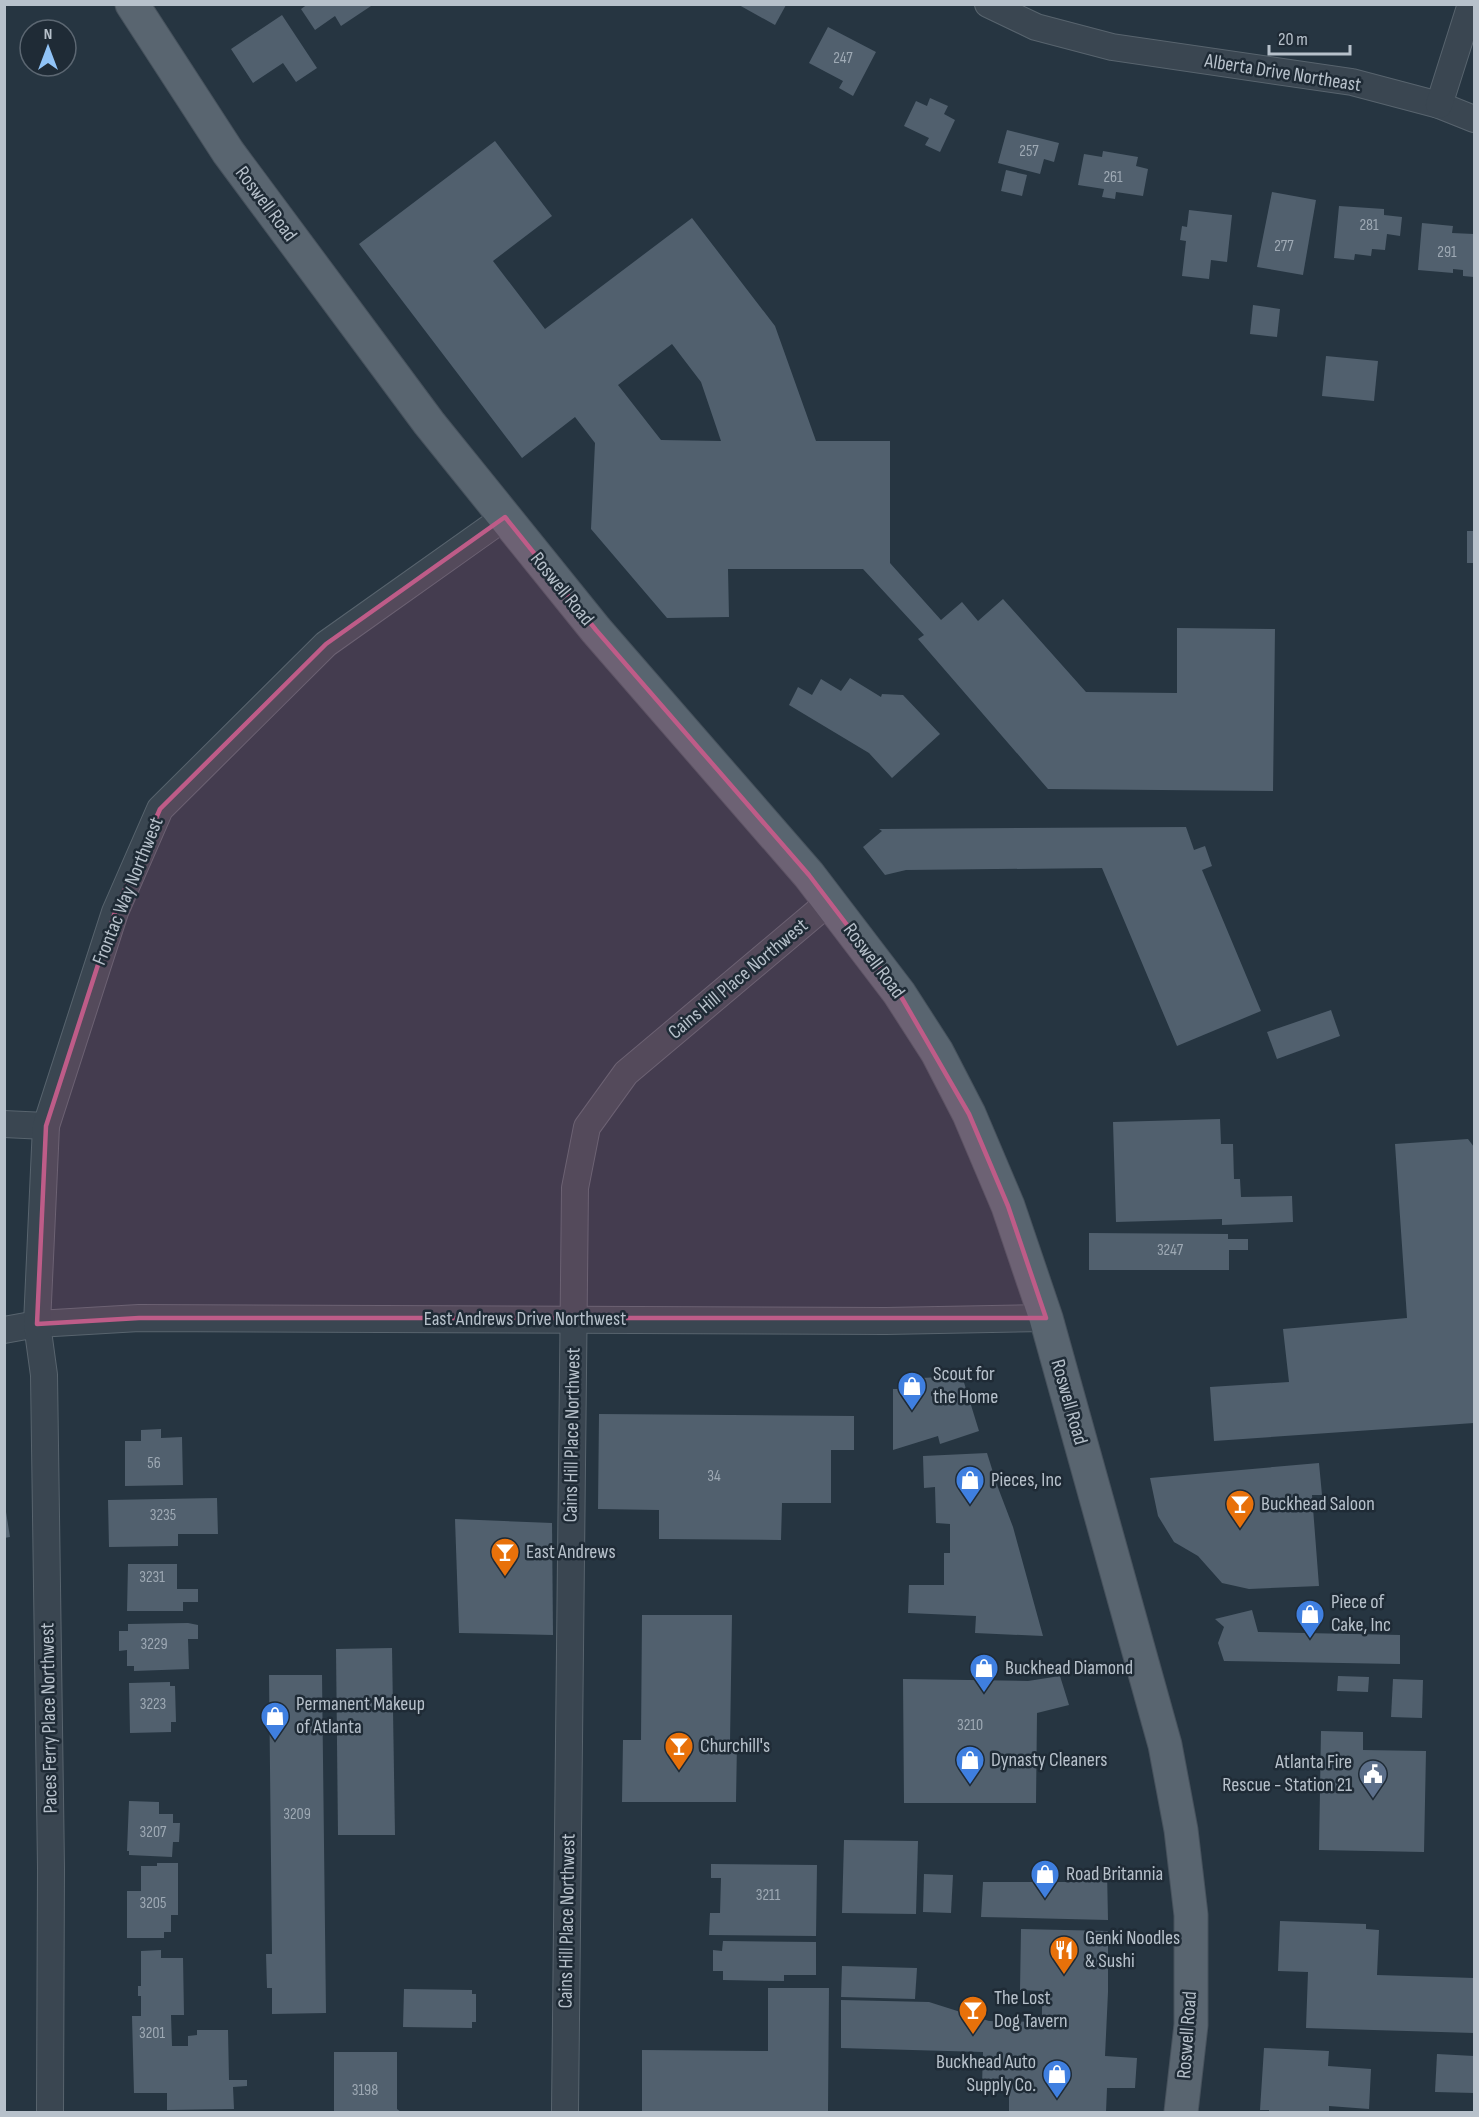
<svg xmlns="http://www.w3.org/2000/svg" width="1479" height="2117" font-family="'Sofia Sans Condensed',sans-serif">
  <rect width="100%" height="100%" fill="#263541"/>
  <g fill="#51606e" fill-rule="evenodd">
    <path d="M308,4H374L341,26L335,16L315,30L301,9Z"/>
    <path d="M739,5H786L775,25Z"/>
    <path d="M282,15L317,68L296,82L283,63L253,83L231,49Z"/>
    <path d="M828,27L876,52L853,96L839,88L843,81L809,63Z"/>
    <path d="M930,98L948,106L944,114L955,120L940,152L925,145L929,138L904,126L916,101L927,106Z"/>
    <path d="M1007,130L1059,143L1054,162L1044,159L1040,174L998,163Z"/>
    <path d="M495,141L552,216L493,261L545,329L692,218L775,326L816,441H890V563L941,620L962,602L978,621L1003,599L1086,692L1177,693V628L1275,629L1273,791L1048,789L918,639L924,635L863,569H728L729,617L667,618L591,529L595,443L575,417L522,458L359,244ZM672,344L701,382L721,441L661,440L618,385Z"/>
    <path d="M1103,151L1138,157L1136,166L1148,169L1143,196L1116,192L1115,199L1102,197L1104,189L1078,185L1084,154L1102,157Z"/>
    <path d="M1006,170L1027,175L1022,196L1001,191Z"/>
    <path d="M1272,192L1316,200L1303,275L1257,267Z"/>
    <path d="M1339,206L1384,209V215L1402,217L1400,236L1387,234L1385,250L1372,249L1371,256L1355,254L1354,260L1334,258Z"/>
    <path d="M1189,210L1232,215L1227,262L1211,260L1209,279L1182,276L1186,241L1180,240L1182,226L1187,227Z"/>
    <path d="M1422,223L1453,226L1452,233L1474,234V277L1463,276V270L1453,269V273L1418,270Z"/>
    <path d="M1253,305L1280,309L1277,337L1250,334Z"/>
    <path d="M1326,356L1378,361L1374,401L1322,396Z"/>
    <rect x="1467" y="531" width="7" height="32"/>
    <path d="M850,678L881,697L882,694L903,695L940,734L892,778L869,753L789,705L798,687L812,695L821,679L841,691Z"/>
    <path d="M1186,827L1194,850L1205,846L1212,866L1202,870L1261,1011L1177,1046L1102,868L906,870L885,875L863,847L882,831L879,829Z"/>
    <path d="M1331,1010L1340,1036L1277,1059L1267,1032Z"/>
    <path d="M1220,1119L1221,1144H1233L1234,1179H1240L1241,1197L1292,1196L1293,1222L1222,1225V1219L1116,1222L1113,1122Z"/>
    <path d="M1468,1139L1474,1147V1423L1214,1441L1210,1387L1289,1382L1283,1329L1407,1318L1395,1144Z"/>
    <path d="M1089,1233L1228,1234V1239H1248V1250H1229V1270H1089Z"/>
    <path d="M962,1376L979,1431L940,1444L938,1436L893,1450V1389H924L921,1378Z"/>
    <path d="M599,1414L854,1416V1450H831V1503H782L781,1540L659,1539V1510L598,1509Z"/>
    <path d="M161,1429V1438L182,1437L183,1485L125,1486V1441H141V1430Z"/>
    <path d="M987,1453L997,1485L1013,1527L1043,1636L975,1633L976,1616L908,1613L909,1585H944V1553H950V1524L936,1523L935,1487L924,1488L923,1456Z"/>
    <path d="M1319,1463L1322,1495H1312L1319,1586L1249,1589L1222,1583L1198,1556L1174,1542L1158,1516L1150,1478Z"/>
    <path d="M217,1498L218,1534H178V1546L109,1547L108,1500Z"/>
    <path d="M4,1512H6L10,1537L4,1538Z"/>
    <path d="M455,1519L552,1523L553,1635L459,1633Z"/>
    <path d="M128,1564H177V1589H198V1602H183V1611H127Z"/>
    <path d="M1252,1610L1258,1632L1400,1635V1664L1224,1661L1218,1643L1224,1627L1215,1619Z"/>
    <path d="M642,1615H732L730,1742H737L736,1802H622L623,1740H641Z"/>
    <path d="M188,1623L198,1625V1639H188L189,1669L134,1671V1666H127V1650L119,1651V1631H128V1624Z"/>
    <path d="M392,1648L395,1835H338L336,1649Z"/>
    <path d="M269,1675H322L326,2013L272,2014V1988H267L266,1954H272Z"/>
    <path d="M1060,1676L1069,1705L1037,1713L1036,1803H904L903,1679L1028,1681Z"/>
    <path d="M1338,1676L1369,1677L1368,1692L1337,1691Z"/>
    <path d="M1393,1679L1423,1680L1422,1718L1391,1717Z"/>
    <path d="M170,1682V1686H175L176,1722H171V1732L130,1733L129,1683Z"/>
    <path d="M1321,1731L1363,1732V1750L1426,1751L1424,1852L1319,1850Z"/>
    <path d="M129,1801L159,1802V1814H173V1823H180L179,1842H173L172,1857L129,1855V1851H127Z"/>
    <path d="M844,1840L918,1841L916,1914L842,1913Z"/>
    <path d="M157,1863H178V1915H171V1932H164V1938H127V1891H141V1866H157Z"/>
    <path d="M711,1864L817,1865L816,1936L709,1935L710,1913H720L721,1878H711Z"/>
    <path d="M1079,1869L1107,1870L1108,1920L981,1917L983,1882H1079Z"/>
    <path d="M924,1874L953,1875L951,1913L923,1912Z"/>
    <path d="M1280,1921L1366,1924V1929L1379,1930L1377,1975L1474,1978V2033L1306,2028L1308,1972L1278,1971Z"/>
    <path d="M1021,1929L1108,1931V1992L1105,2056L1137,2058L1135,2088H1107L1106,2112H1009V2086L982,2085L983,2052L841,2048V2000L929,2002L989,2021L1042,2022V1991L1020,1990Z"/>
    <path d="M723,1941L816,1942V1975H784V1981L723,1980V1971H713V1950L722,1951Z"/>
    <path d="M161,1950V1958H183L184,2015H171L172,2046H188V2036L197,2035V2030H228L229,2080H247V2086L233,2087L234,2109L167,2110V2093H134L132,2016H141V1996H138V1986H141V1951Z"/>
    <path d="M842,1966L917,1968L915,1999L841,1997Z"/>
    <path d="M768,1988H829L828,2112L642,2111V2050L768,2051Z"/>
    <path d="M404,1989L472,1990V1994H476V2022H472V2028L403,2027Z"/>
    <path d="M1264,2048L1329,2051L1328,2066L1371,2069L1369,2109L1329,2106V2112H1269V2110H1260Z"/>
    <path d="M334,2052H397V2109L401,2112H334Z"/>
    <path d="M1437,2054L1474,2056V2093L1435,2092Z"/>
  </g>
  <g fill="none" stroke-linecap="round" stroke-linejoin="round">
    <g stroke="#58646e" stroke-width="28">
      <g id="minor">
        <path d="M988,4L1036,27L1112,47L1352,82L1439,105L1474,119"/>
        <path d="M1439,105L1471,4"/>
        <path d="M4,1124L46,1126"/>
        <path d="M4,1330L37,1324L139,1318L886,1321L1046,1318"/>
        <path d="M50,2112L51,1868L44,1375L37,1324L46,1126L115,912L160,809L326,644L505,517"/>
        <path d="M565,2112L575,1188L587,1127L626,1073L829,902"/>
      </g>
    </g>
    <g stroke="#47525d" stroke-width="35">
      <path id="primary" d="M132,4L228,152L429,423L596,630L809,875L899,993L937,1052L969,1114L1008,1206L1046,1318L1165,1745L1181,1830L1191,1915V2025L1181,2112"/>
    </g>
    <use href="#minor" stroke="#3a4651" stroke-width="26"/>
    <use href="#primary" stroke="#596570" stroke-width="33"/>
  </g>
  <path fill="#be5c88" fill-opacity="0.2" stroke="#be5c88" stroke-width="4.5" stroke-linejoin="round" d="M505,517L596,630L809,875L899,993L969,1114L1008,1206L1046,1318H139L37,1324L46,1126L115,912L160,809L326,644Z"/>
  <defs>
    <g id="shop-pin" transform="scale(1.5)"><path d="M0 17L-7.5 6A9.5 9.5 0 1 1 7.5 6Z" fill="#3f7fe0" stroke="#1f2b36"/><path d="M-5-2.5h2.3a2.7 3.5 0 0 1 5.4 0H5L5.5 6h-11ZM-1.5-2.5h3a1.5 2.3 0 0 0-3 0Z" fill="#fff"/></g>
    <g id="bar-pin" transform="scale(1.5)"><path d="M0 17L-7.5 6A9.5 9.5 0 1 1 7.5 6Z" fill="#e8710a" stroke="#1f2b36"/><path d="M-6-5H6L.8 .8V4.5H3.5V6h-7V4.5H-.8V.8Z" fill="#fff"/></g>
    <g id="civic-pin" transform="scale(1.5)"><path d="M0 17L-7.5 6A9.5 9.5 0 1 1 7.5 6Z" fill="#5c6f8a" stroke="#1f2b36"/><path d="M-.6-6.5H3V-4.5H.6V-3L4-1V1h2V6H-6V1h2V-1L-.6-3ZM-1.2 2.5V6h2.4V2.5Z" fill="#fff"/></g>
    <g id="restaurant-pin" transform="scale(1.5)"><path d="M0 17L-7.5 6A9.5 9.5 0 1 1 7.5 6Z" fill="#e8710a" stroke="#1f2b36"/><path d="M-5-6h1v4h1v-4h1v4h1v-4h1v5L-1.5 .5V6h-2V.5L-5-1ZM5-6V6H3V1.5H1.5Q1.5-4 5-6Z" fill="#fff"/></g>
  </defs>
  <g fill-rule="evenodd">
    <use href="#shop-pin" x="912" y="1386"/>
    <use href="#shop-pin" x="970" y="1480"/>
    <use href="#bar-pin" x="1240" y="1504"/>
    <use href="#bar-pin" x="505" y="1552"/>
    <use href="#shop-pin" x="1310" y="1614"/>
    <use href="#shop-pin" x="984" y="1668"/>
    <use href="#shop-pin" x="275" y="1716"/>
    <use href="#bar-pin" x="679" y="1746"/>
    <use href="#shop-pin" x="970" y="1760"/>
    <use href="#civic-pin" x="1373" y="1774"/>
    <use href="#shop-pin" x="1045" y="1874"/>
    <use href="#restaurant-pin" x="1064" y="1950"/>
    <use href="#bar-pin" x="973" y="2010"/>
    <use href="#shop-pin" x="1057" y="2074"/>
  </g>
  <g text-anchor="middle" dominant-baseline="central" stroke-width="5" stroke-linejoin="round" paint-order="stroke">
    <g font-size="16" fill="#9ea9b4">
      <text x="843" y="58">247</text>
      <text x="1029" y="151">257</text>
      <text x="1113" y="177">261</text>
      <text x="1369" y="225">281</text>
      <text x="1284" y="246">277</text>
      <text x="1447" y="252">291</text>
      <text x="1170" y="1250">3247</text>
      <text x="154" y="1463">56</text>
      <text x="714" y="1476">34</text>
      <text x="163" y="1515">3235</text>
      <text x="152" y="1577">3231</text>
      <text x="154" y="1644">3229</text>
      <text x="153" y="1704">3223</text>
      <text x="970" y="1725">3210</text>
      <text x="297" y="1814">3209</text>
      <text x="153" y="1832">3207</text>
      <text x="768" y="1895">3211</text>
      <text x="153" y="1903">3205</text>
      <text x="152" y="2033">3201</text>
      <text x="365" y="2090">3198</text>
    </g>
    <g font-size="20" fill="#b7c1cb" stroke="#1f2b36">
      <text transform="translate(1283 73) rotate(9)">Alberta Drive Northeast</text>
      <text transform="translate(266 204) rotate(53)">Roswell Road</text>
      <text transform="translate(562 589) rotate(51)">Roswell Road</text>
      <text transform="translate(128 891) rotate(-68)">Frontac Way Northwest</text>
      <text transform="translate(874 961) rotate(53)">Roswell Road</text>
      <text transform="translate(738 979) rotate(-40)">Cains Hill Place Northwest</text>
      <text x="525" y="1319">East Andrews Drive Northwest</text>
      <text transform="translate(1069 1402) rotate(74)">Roswell Road</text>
      <text transform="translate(572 1435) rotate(-89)">Cains Hill Place Northwest</text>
      <text transform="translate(49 1718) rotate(-91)">Paces Ferry Place Northwest</text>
      <text transform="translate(567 1921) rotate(-89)">Cains Hill Place Northwest</text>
      <text transform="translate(1187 2035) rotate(-86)">Roswell Road</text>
    </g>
    <g font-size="20" fill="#b7c1cb" stroke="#1f2b36" text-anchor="start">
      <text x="933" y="1374">Scout for<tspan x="933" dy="23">the Home</tspan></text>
      <text x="991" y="1480">Pieces, Inc</text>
      <text x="1261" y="1504">Buckhead Saloon</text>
      <text x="526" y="1552">East Andrews</text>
      <text x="1331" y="1602">Piece of<tspan x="1331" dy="23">Cake, Inc</tspan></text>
      <text x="1005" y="1668">Buckhead Diamond</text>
      <text x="296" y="1704">Permanent Makeup<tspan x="296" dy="23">of Atlanta</tspan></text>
      <text x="700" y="1746">Churchill's</text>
      <text x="991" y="1760">Dynasty Cleaners</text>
      <text x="1352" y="1762" text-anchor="end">Atlanta Fire<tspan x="1352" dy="23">Rescue - Station 21</tspan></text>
      <text x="1066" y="1874">Road Britannia</text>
      <text x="1085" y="1938">Genki Noodles<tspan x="1085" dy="23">&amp; Sushi</tspan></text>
      <text x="994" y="1998">The Lost<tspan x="994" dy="23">Dog Tavern</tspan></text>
      <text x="1036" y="2062" text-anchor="end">Buckhead Auto<tspan x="1036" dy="23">Supply Co.</tspan></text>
    </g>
  </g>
  <rect width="1479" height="2117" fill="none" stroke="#b7c1cb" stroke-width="12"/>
  <g transform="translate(48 48)"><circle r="28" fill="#1f2b36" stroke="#5c6772" stroke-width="1.5"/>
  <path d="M0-4.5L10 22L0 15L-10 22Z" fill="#90c3f7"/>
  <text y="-9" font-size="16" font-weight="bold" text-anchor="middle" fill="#b7c1cb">N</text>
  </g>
  <path d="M1269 45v9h81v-9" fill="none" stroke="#b7c1cb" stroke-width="3"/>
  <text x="1278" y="45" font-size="18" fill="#b7c1cb" stroke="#1f2b36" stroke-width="4.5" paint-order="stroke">20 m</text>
</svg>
